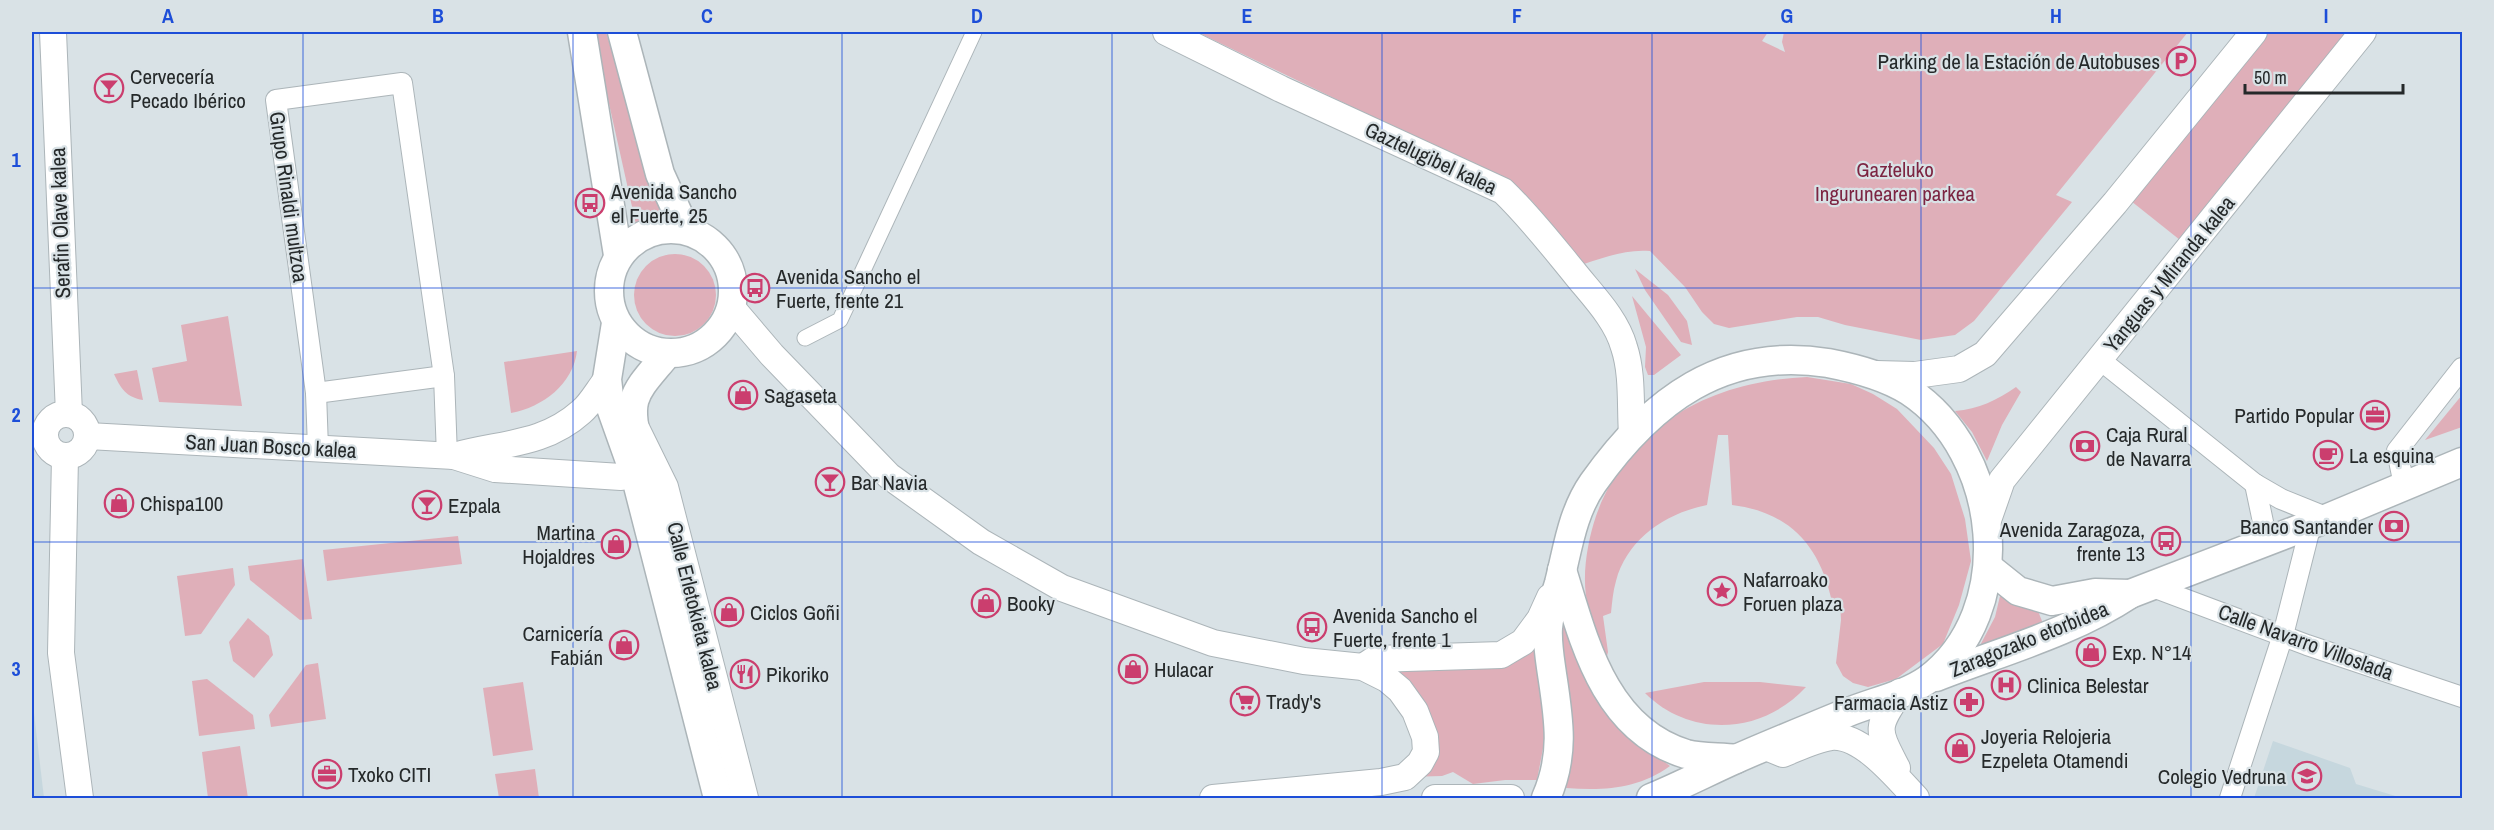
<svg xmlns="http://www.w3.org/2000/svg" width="2494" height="830" font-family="'Archivo Narrow',sans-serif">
  <rect width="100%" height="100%" fill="#d9e2e6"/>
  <g fill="#c6d7de">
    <path d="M32,696L44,798H32Z"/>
    <path d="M2273,741L2350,768L2356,784L2402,798H2254Z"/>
  </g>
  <g fill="#dfafb9">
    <path d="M593,32H606L650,178L669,219L655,221L637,229Z"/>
    <path d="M1197,32H1768L1762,41L1785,52L1782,42L1784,32H2188L2056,195L2072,202L1974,321L1955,335L1921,340L1845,325L1818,317H1797L1729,328L1714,324L1702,312L1685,287L1650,251C1627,249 1605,257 1584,264L1532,201L1510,183Z"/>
    <path d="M2267,32H2348L2180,240L2131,201Z"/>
    <circle cx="675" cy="295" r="41"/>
    <path d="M1635,269L1668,295L1687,321L1692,345L1681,342L1645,290Z"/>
    <path d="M1632,296L1681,355L1654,375H1648L1645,367L1646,347Z"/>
    <path d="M228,316L242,406L159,402L152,368L187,361L181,325Z"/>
    <path d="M577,351C573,384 543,407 511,413L504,362Z"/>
    <path d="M137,370L143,400C126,397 121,389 114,374Z"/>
    <path d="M1807,377L1851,384L1873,394L1897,409L1934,448L1951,474L1965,519L1971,561L1959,605L1943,644L1896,679L1868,687L1853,683L1843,676L1836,663L1841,620L1840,602H1832C1820,546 1790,512 1732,505L1728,435H1718L1707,505C1666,513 1627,539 1616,581C1613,591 1612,603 1611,613L1603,616L1608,652L1607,656C1593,649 1591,621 1588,606C1581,579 1587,543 1596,516C1630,423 1713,381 1807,377Z"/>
    <path d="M2016,387L2021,392L2002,425L1987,461L1972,432L1955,411C1979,409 1997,400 2016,387Z"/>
    <path d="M2462,395V427L2425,440Z"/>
    <path d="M458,536L462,564L327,581L323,550Z"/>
    <path d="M303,559L312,619L300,620L250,580L248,566Z"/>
    <path d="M233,568L235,585L201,634L185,636L177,576Z"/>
    <path d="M2000,596L2038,611L2044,626L1976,653L1995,617Z"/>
    <path d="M1564,610L1642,745L1670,766C1638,789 1604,791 1566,788L1572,758L1571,723L1558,654Z"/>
    <path d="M248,618L269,636L273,655L254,678L233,661L229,642Z"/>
    <path d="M1536,645L1545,702V738L1537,780H1505L1473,784L1453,772L1442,776L1405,777L1425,737L1387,669L1471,670L1503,666Z"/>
    <path d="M318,663L326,719L271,727L269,715L306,665Z"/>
    <path d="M207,679L253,715L255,729L199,736L192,681Z"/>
    <path d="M523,682L533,750L493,756L483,688Z"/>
    <path d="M1704,682H1760L1806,687C1763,734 1691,739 1645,693Z"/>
    <path d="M240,746L248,798H208L202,752Z"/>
    <path d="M535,769L539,798H499L495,774Z"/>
  </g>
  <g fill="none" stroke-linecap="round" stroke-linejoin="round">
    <g stroke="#acb5b9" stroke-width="17">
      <path id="pedestrian" d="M805,338L840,320L974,32"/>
    </g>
    <g stroke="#acb5b9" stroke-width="22">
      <g id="minor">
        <path d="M2099,359L2255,484L2281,499L2328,518"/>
        <path d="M316,393L444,376"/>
        <path d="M318,448L316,393L276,100L402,83L444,376L447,456"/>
        <path d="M2255,484L2267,541"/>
        <path d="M2404,485L2397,451L2462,368"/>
        <path d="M2150,586L2307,645L2462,697"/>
        <path d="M2230,798L2283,635L2311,524"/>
      </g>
    </g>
    <g stroke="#acb5b9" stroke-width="28">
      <g id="tertiary">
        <path d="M53,32L69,414"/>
        <path d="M1166,32L1281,89L1503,191C1529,216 1550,243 1573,271C1591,294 1616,318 1624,347C1633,374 1630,406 1632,434"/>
        <path d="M732,308L772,355L889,476L981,542L1062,588L1213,643L1304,661L1363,667L1387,679L1400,690L1415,711L1425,737L1426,752L1420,763L1405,777L1381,782L1213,798"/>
        <path d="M1876,374L1915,375L1959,369L1985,354L2115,203L2254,32"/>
        <circle cx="66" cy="435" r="21"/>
        <path d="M635,426L665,487L745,798"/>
        <path d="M88,436L454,456C499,443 543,446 581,412C591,404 598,390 607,379"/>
        <path d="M454,456L495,469L621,477"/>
        <path d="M65,457L61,653L80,798"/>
        <path d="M1987,523L2002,480L2363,32"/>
        <path d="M1363,667L1375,659L1501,655L1523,642L1540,619L1550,597"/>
        <path d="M1766,747L1783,754C1798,748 1815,739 1831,737C1862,734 1897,778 1916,798"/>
        <path d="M1897,768C1877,729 1875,729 1900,692"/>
        <path d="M1435,798H1511"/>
      </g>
    </g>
    <g stroke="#acb5b9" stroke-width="31">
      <g id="secondary">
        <path d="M582,32L618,255"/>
        <path d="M622,32L660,174L685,229"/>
        <circle cx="671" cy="291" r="62"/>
        <path d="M616,323L607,379L610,405L636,478L718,798"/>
        <path d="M639,448C625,396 635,393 667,354"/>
        <path d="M1988,567L2018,591L2052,601L2095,593L2130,594"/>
        <path d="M1562,570C1584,641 1604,729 1686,754C1701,758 1720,757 1736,759"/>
        <path d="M1936,677C2002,651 2071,633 2130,594L2328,518L2462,462"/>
        <path d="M1546,798C1565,755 1559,720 1552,674C1550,660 1547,643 1548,628C1549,613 1555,597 1559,583C1568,548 1572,513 1593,483C1651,401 1723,346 1828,363C1854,368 1887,377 1909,391C2002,452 2019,612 1927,680C1904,696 1872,702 1846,713C1810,728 1772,743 1736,759C1707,772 1680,786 1651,798"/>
      </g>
    </g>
    <use href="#pedestrian" stroke="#fff" stroke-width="15"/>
    <use href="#minor" stroke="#fff" stroke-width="20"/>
    <use href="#tertiary" stroke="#fff" stroke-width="26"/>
    <use href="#secondary" stroke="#fff" stroke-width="28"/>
  </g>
  <path fill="none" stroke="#1d4ed8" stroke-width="1.5" stroke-opacity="0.55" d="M303,32V798M573,32V798M842,32V798M1112,32V798M1382,32V798M1652,32V798M1921,32V798M2191,32V798M32,288H2462M32,542H2462"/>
  <defs>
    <g id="parking-ring" transform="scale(1.5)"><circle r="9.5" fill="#d9e2e6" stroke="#cb3e6e" stroke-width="1.5"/><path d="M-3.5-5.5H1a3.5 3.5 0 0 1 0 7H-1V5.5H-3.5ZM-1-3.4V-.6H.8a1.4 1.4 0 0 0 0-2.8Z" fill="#cb3e6e"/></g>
    <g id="bar-ring" transform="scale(1.5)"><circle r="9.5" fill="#d9e2e6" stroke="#cb3e6e" stroke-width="1.5"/><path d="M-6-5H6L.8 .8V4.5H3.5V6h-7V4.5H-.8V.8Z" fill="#cb3e6e"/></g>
    <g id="bus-ring" transform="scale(1.5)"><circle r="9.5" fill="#d9e2e6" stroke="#cb3e6e" stroke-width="1.5"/><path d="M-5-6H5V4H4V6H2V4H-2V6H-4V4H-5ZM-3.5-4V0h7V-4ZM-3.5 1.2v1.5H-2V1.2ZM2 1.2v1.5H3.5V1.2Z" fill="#cb3e6e"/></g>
    <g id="shop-ring" transform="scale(1.5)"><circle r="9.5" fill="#d9e2e6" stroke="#cb3e6e" stroke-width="1.5"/><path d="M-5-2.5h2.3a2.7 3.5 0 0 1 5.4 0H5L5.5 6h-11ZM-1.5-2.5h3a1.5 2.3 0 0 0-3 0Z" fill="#cb3e6e"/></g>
    <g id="office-ring" transform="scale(1.5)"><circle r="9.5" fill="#d9e2e6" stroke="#cb3e6e" stroke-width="1.5"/><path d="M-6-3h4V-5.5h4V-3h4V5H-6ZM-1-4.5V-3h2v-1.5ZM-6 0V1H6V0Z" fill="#cb3e6e"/></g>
    <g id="bank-ring" transform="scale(1.5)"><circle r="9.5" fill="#d9e2e6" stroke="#cb3e6e" stroke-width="1.5"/><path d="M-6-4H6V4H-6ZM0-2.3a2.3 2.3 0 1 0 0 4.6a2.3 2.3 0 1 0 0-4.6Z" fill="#cb3e6e"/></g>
    <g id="cafe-ring" transform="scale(1.5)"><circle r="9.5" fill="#d9e2e6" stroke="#cb3e6e" stroke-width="1.5"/><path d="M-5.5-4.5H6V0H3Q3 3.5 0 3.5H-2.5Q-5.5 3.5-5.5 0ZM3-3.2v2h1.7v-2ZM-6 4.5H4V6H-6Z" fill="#cb3e6e"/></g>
    <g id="sight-ring" transform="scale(1.5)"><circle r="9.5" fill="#d9e2e6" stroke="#cb3e6e" stroke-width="1.5"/><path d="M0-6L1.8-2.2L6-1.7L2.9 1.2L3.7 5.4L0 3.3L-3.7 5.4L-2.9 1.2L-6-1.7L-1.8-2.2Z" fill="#cb3e6e"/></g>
    <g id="restaurant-ring" transform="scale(1.5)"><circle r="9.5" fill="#d9e2e6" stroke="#cb3e6e" stroke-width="1.5"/><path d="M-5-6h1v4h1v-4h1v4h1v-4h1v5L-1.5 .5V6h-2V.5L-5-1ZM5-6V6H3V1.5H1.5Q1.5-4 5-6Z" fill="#cb3e6e"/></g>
    <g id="hospital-ring" transform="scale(1.5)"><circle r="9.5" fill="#d9e2e6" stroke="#cb3e6e" stroke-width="1.5"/><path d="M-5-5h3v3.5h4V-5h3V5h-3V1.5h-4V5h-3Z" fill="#cb3e6e"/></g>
    <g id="supermarket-ring" transform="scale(1.5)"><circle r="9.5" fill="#d9e2e6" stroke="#cb3e6e" stroke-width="1.5"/><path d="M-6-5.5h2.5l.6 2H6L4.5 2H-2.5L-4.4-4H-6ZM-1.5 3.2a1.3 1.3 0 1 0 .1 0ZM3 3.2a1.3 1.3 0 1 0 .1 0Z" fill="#cb3e6e"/></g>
    <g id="pharmacy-ring" transform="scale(1.5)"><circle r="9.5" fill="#d9e2e6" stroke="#cb3e6e" stroke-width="1.5"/><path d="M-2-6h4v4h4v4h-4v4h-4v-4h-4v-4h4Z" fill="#cb3e6e"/></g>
    <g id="school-ring" transform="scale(1.5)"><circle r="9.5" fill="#d9e2e6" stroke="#cb3e6e" stroke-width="1.5"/><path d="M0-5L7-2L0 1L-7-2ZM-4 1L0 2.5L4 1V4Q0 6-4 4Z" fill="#cb3e6e"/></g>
  </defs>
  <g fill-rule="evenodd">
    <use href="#parking-ring" x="2181" y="61"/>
    <use href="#bar-ring" x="109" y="88"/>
    <use href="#bus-ring" x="590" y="203"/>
    <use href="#bus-ring" x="755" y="288"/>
    <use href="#shop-ring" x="743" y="395"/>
    <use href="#office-ring" x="2375" y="415"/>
    <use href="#bank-ring" x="2085" y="446"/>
    <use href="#cafe-ring" x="2328" y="455"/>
    <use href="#bar-ring" x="830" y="482"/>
    <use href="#shop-ring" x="119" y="503"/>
    <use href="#bar-ring" x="427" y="505"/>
    <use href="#bank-ring" x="2394" y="526"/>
    <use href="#bus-ring" x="2166" y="541"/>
    <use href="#shop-ring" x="616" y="544"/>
    <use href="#sight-ring" x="1722" y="591"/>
    <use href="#shop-ring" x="986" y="603"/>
    <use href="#shop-ring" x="729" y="612"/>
    <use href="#bus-ring" x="1312" y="627"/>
    <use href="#shop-ring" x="624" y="645"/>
    <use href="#shop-ring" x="2091" y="652"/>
    <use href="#shop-ring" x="1133" y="669"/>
    <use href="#restaurant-ring" x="745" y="674"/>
    <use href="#hospital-ring" x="2006" y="685"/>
    <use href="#supermarket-ring" x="1245" y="701"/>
    <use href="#pharmacy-ring" x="1969" y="702"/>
    <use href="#shop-ring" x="1960" y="748"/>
    <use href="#office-ring" x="327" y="774"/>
    <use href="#school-ring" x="2307" y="776"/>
  </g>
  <g text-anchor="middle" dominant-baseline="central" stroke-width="4.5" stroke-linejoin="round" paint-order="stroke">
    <g font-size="21" fill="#25292a" stroke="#d9e2e6" text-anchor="start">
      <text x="2160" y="61" text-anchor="end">Parking de la Estación de Autobuses</text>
      <text x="130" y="76">Cervecería<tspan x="130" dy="24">Pecado Ibérico</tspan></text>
      <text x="611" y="191">Avenida Sancho<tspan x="611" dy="24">el Fuerte, 25</tspan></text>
      <text x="776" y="276">Avenida Sancho el<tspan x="776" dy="24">Fuerte, frente 21</tspan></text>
      <text x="764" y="395">Sagaseta</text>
      <text x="2354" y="415" text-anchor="end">Partido Popular</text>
      <text x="2106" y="434">Caja Rural<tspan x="2106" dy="24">de Navarra</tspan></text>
      <text x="2349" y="455">La esquina</text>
      <text x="851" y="482">Bar Navia</text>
      <text x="140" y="503">Chispa100</text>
      <text x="448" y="505">Ezpala</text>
      <text x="2373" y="526" text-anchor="end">Banco Santander</text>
      <text x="2145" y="529" text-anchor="end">Avenida Zaragoza,<tspan x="2145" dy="24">frente 13</tspan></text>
      <text x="595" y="532" text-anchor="end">Martina<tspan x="595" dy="24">Hojaldres</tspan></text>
      <text x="1743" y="579">Nafarroako<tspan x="1743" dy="24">Foruen plaza</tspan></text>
      <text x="1007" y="603">Booky</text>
      <text x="750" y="612">Ciclos Goñi</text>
      <text x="1333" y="615">Avenida Sancho el<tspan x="1333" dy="24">Fuerte, frente 1</tspan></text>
      <text x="603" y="633" text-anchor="end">Carnicería<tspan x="603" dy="24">Fabián</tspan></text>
      <text x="2112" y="652">Exp. N°14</text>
      <text x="1154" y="669">Hulacar</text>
      <text x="766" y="674">Pikoriko</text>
      <text x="2027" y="685">Clinica Belestar</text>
      <text x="1266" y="701">Trady's</text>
      <text x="1948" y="702" text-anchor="end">Farmacia Astiz</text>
      <text x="1981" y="736">Joyeria Relojeria<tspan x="1981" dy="24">Ezpeleta Otamendi</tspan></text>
      <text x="348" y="774">Txoko CITI</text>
      <text x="2286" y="776" text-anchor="end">Colegio Vedruna</text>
    </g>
    <g font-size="21" fill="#25292a" stroke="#d9e2e6">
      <text transform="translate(1431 158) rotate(25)">Gaztelugibel kalea</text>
      <text transform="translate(289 197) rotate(82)">Grupo Rinaldi multzoa</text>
      <text transform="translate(60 223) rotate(-92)">Serafin Olave kalea</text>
      <text transform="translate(2169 274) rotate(-51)">Yanguas y Miranda kalea</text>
      <text transform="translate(271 446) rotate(3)">San Juan Bosco kalea</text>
      <text transform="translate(695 606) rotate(76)">Calle Erletokieta kalea</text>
      <text transform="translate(2029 639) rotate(-22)">Zaragozako etorbidea</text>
      <text transform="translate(2306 642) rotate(20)">Calle Navarro Villoslada</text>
    </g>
    <g font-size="21" fill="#7c2542" stroke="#d9e2e6">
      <text x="1895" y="169">Gazteluko<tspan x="1895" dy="24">Ingurunearen parkea</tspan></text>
    </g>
  </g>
  <rect width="2494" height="830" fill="none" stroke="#d9e2e6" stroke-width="66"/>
  <path d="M2245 84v9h158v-9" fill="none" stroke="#25292a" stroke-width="3"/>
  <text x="2254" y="84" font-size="18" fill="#25292a" stroke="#d9e2e6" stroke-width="4.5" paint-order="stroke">50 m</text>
  <rect x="33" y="33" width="2428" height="764" fill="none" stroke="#1d4ed8" stroke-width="2"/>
  <g font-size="20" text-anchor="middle" font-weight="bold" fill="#1d4ed8">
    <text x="168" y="23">A</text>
    <text x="438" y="23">B</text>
    <text x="707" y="23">C</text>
    <text x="977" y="23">D</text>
    <text x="1247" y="23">E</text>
    <text x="1517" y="23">F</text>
    <text x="1787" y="23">G</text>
    <text x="2056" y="23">H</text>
    <text x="2326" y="23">I</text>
    <text x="16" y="167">1</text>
    <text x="16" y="422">2</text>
    <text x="16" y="676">3</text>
  </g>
</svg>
